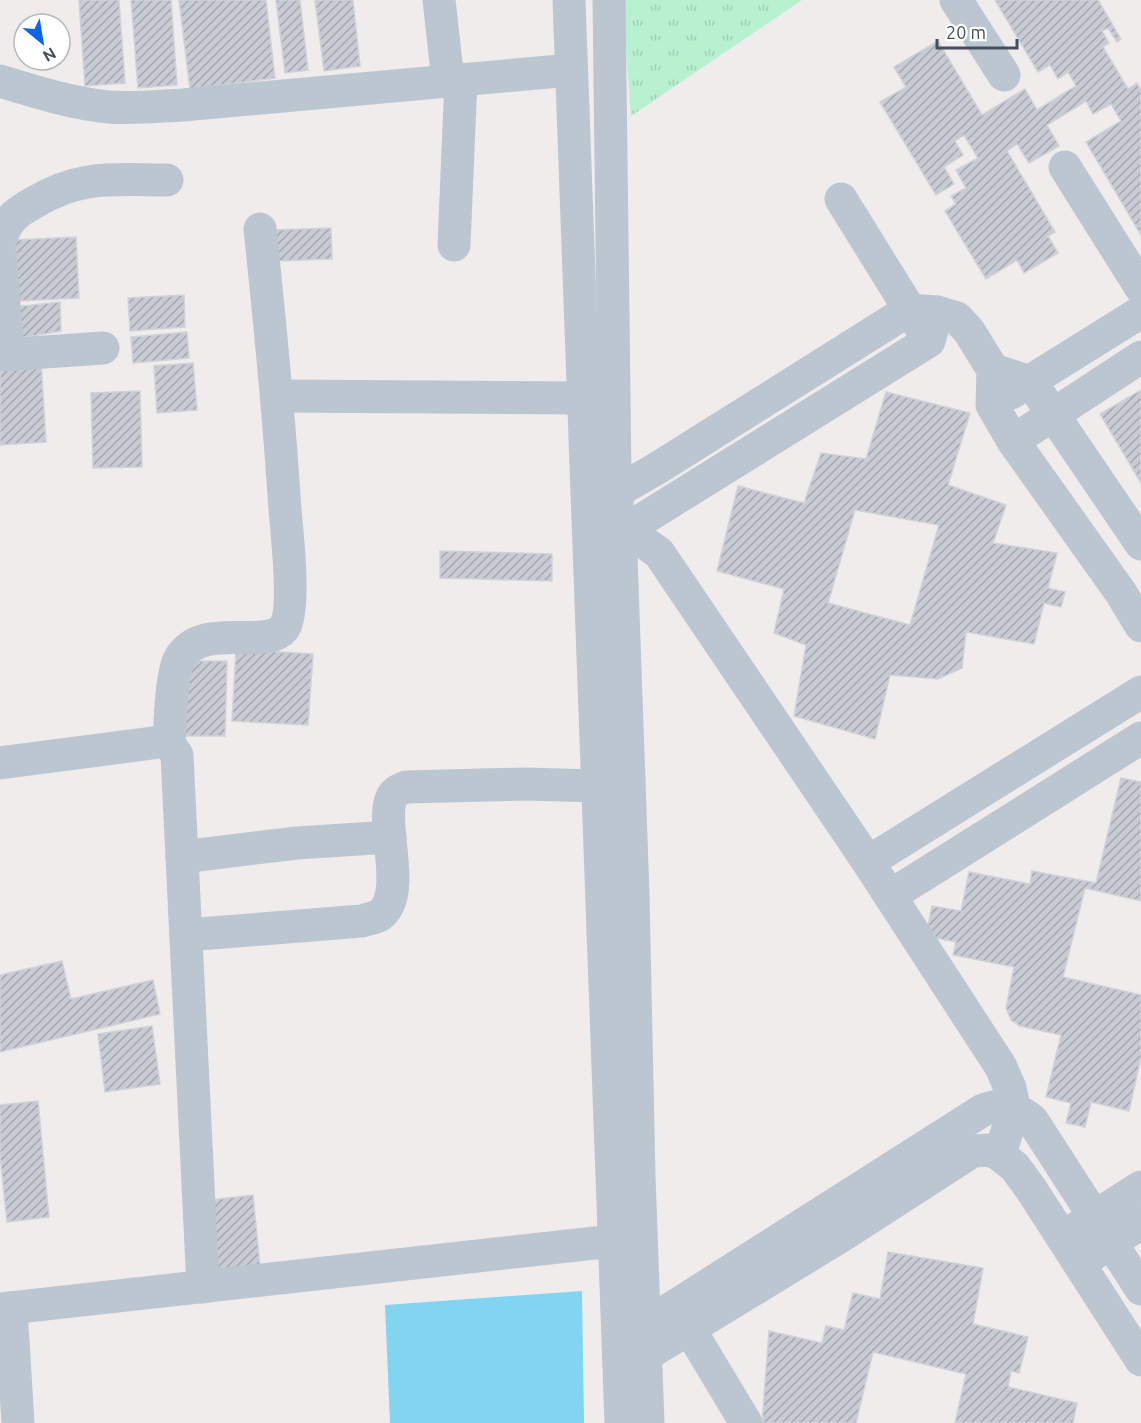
<svg xmlns="http://www.w3.org/2000/svg" width="1141" height="1423" font-family="Ubuntu,sans-serif">
  <defs>
    <pattern id="park-tufts" width="24" height="20" patternUnits="userSpaceOnUse" patternTransform="scale(1.5)"><rect width="24" height="20" fill="#b7f1d0"/><path d="M3 7l-1-3M5 7V3M7 7l1-3M15 17l-1-3M17 17v-4M19 17l1-3" fill="none" stroke="#9fd0b5"/></pattern>
    <pattern id="building-hatch" width="6" height="6" patternUnits="userSpaceOnUse" patternTransform="scale(1.5)"><rect width="6" height="6" fill="#c8cbd3"/><path d="M-1 1l2-2M0 6l6-6M5 7l2-2" fill="none" stroke="#a4a7ae"/></pattern>
  </defs>
  <rect width="100%" height="100%" fill="#f0ecec"/>
  <path fill="url(#park-tufts)" d="M622,0H802L631,116Z"/>
  <path fill="#81d5f1" d="M582,1291L584,1423H390L385,1305Z"/>
  <g fill="url(#building-hatch)" stroke="#d0d2d9" stroke-width="1.5" fill-rule="evenodd">
    <path d="M79,0H119L125,83L85,86Z"/>
    <path d="M131,0H171L177,85L138,88Z"/>
    <path d="M179,0H266L275,78L190,89Z"/>
    <path d="M276,0H300L308,70L285,73Z"/>
    <path d="M315,0H353L360,66L324,71Z"/>
    <path d="M995,0H1098L1121,39L1117,42L1108,28L1102,31L1109,43L1103,47L1128,89L1137,83L1141,90V235L1086,142L1121,121L1111,104L1093,114L1086,101L1047,125L1059,146L1029,163L1017,144L1007,151L1055,232L1048,236L1058,253L1024,273L1017,260L986,279L945,211L956,204L951,196L966,188L956,170L978,158L964,135L955,141L963,155L944,167L954,184L936,195L880,102L906,87L894,67L938,41L982,115L1025,89L1037,110L1076,86L1068,72L1058,79L1050,65L1038,72Z"/>
    <path d="M331,228L332,259L276,261L275,230Z"/>
    <path d="M76,237L79,298L18,301L15,240Z"/>
    <path d="M184,295L185,327L130,331L128,298Z"/>
    <path d="M60,302L61,331L20,338L14,307Z"/>
    <path d="M187,332L189,358L133,363L131,337Z"/>
    <path d="M41,361L46,442L0,445V364Z"/>
    <path d="M193,363L197,410L157,413L154,366Z"/>
    <path d="M1141,390V483L1100,414Z"/>
    <path d="M140,391L142,467L93,468L91,393Z"/>
    <path d="M886,392L970,413L948,485L1006,505L993,543L1057,553L1048,588L1065,592L1061,607L1044,603L1034,644L966,632L962,668L938,679L890,675L875,739L794,716L806,645L774,633L784,589L717,571L738,486L804,503L821,453L866,459ZM855,510L939,525L910,625L828,603Z"/>
    <path d="M440,551L552,554V581L440,578Z"/>
    <path d="M236,649L313,654L308,725L232,721Z"/>
    <path d="M187,661H227L225,736H180Z"/>
    <path d="M1121,778L1141,782V901L1085,888L1063,977L1141,995V1057L1129,1111L1091,1102L1085,1127L1066,1123L1071,1103L1046,1097L1061,1035L1020,1026L1011,1020L1006,1008L1014,967L953,955L956,942L926,936L932,906L961,911L969,872L1030,884L1032,871L1096,883Z"/>
    <path d="M62,961L71,999L153,980L160,1014L0,1052V975Z"/>
    <path d="M152,1026L160,1084L105,1092L98,1034Z"/>
    <path d="M38,1101L49,1217L7,1222L0,1156V1105Z"/>
    <path d="M253,1195L260,1266L217,1271L210,1200Z"/>
    <path d="M888,1252L983,1268L973,1324L1028,1337L1019,1373L1011,1371L1008,1387L1077,1403L1073,1423H955L966,1374L873,1352L856,1423H762L769,1331L822,1343L826,1326L844,1330L853,1293L880,1299Z"/>
  </g>
  <g fill="none" stroke-linecap="round" stroke-linejoin="round">
    <g stroke="#bcc6d0" stroke-width="33">
      <path d="M439,0L448,81"/>
      <path d="M569,0L621,1423"/>
      <path d="M609,0L615,476L621,556L633,894L639,1176L648,1423"/>
      <path d="M956,0L1004,75"/>
      <path d="M0,81C36,92 71,103 109,107C133,109 159,106 183,105L571,70"/>
      <path d="M1065,167L1141,288"/>
      <path d="M841,199L921,328"/>
      <path d="M0,242C6,220 15,213 35,202C82,174 115,180 167,180"/>
      <path d="M454,245L461,79"/>
      <path d="M0,254L8,354"/>
      <path d="M937,312L957,318L969,331L993,370L992,405L1013,441L1121,593L1141,626"/>
      <path d="M0,355L103,348"/>
      <path d="M993,370L1031,382L1141,544"/>
      <path d="M1011,393L1141,312"/>
      <path d="M278,396L585,398"/>
      <path d="M1013,441L1141,357"/>
      <path d="M616,492L656,469L909,310L937,312L929,341L619,534"/>
      <path d="M619,534L645,543L659,553L868,862L1001,1067L1010,1088L1014,1107L1000,1155"/>
      <path d="M169,744C170,725 171,673 180,658C203,620 266,651 284,628C296,611 287,533 285,510C279,416 270,323 260,229"/>
      <path d="M0,763L160,742L169,744L177,755L203,1287"/>
      <path d="M182,857L297,843L390,837"/>
      <path d="M868,862L1141,692"/>
      <path d="M890,896L1141,738"/>
      <path d="M186,935L362,921C367,919 375,918 380,915C410,892 376,815 394,794C397,790 402,789 406,787L525,784L597,786"/>
      <path d="M1077,1228L1141,1187"/>
      <path d="M1092,1255L1141,1223"/>
      <path d="M11,1308L18,1423"/>
      <path d="M0,1309L613,1241"/>
      <path d="M678,1310L746,1423"/>
      <path d="M645,1325L983,1110C1006,1102 1013,1106 1032,1120L1141,1289"/>
      <path d="M646,1355L843,1235L973,1151L990,1150L1000,1155L1015,1167L1031,1189L1141,1360"/>
    </g>
  </g>
  <g transform="translate(42 42) rotate(150)"><circle r="28" fill="#ffffff" stroke="#b4b9bd" stroke-width="1.5"/>
  <path d="M0-4.5L10 22L0 15L-10 22Z" fill="#0d64e9"/>
  <text y="-9" font-size="16" font-weight="bold" text-anchor="middle" fill="#444f5b">N</text>
  </g>
  <path d="M937 39v9h80v-9" fill="none" stroke="#444f5b" stroke-width="3"/>
  <text x="946" y="39" font-size="18" fill="#444f5b" stroke="#ffffff" stroke-width="4.5" paint-order="stroke">20 m</text>
</svg>
